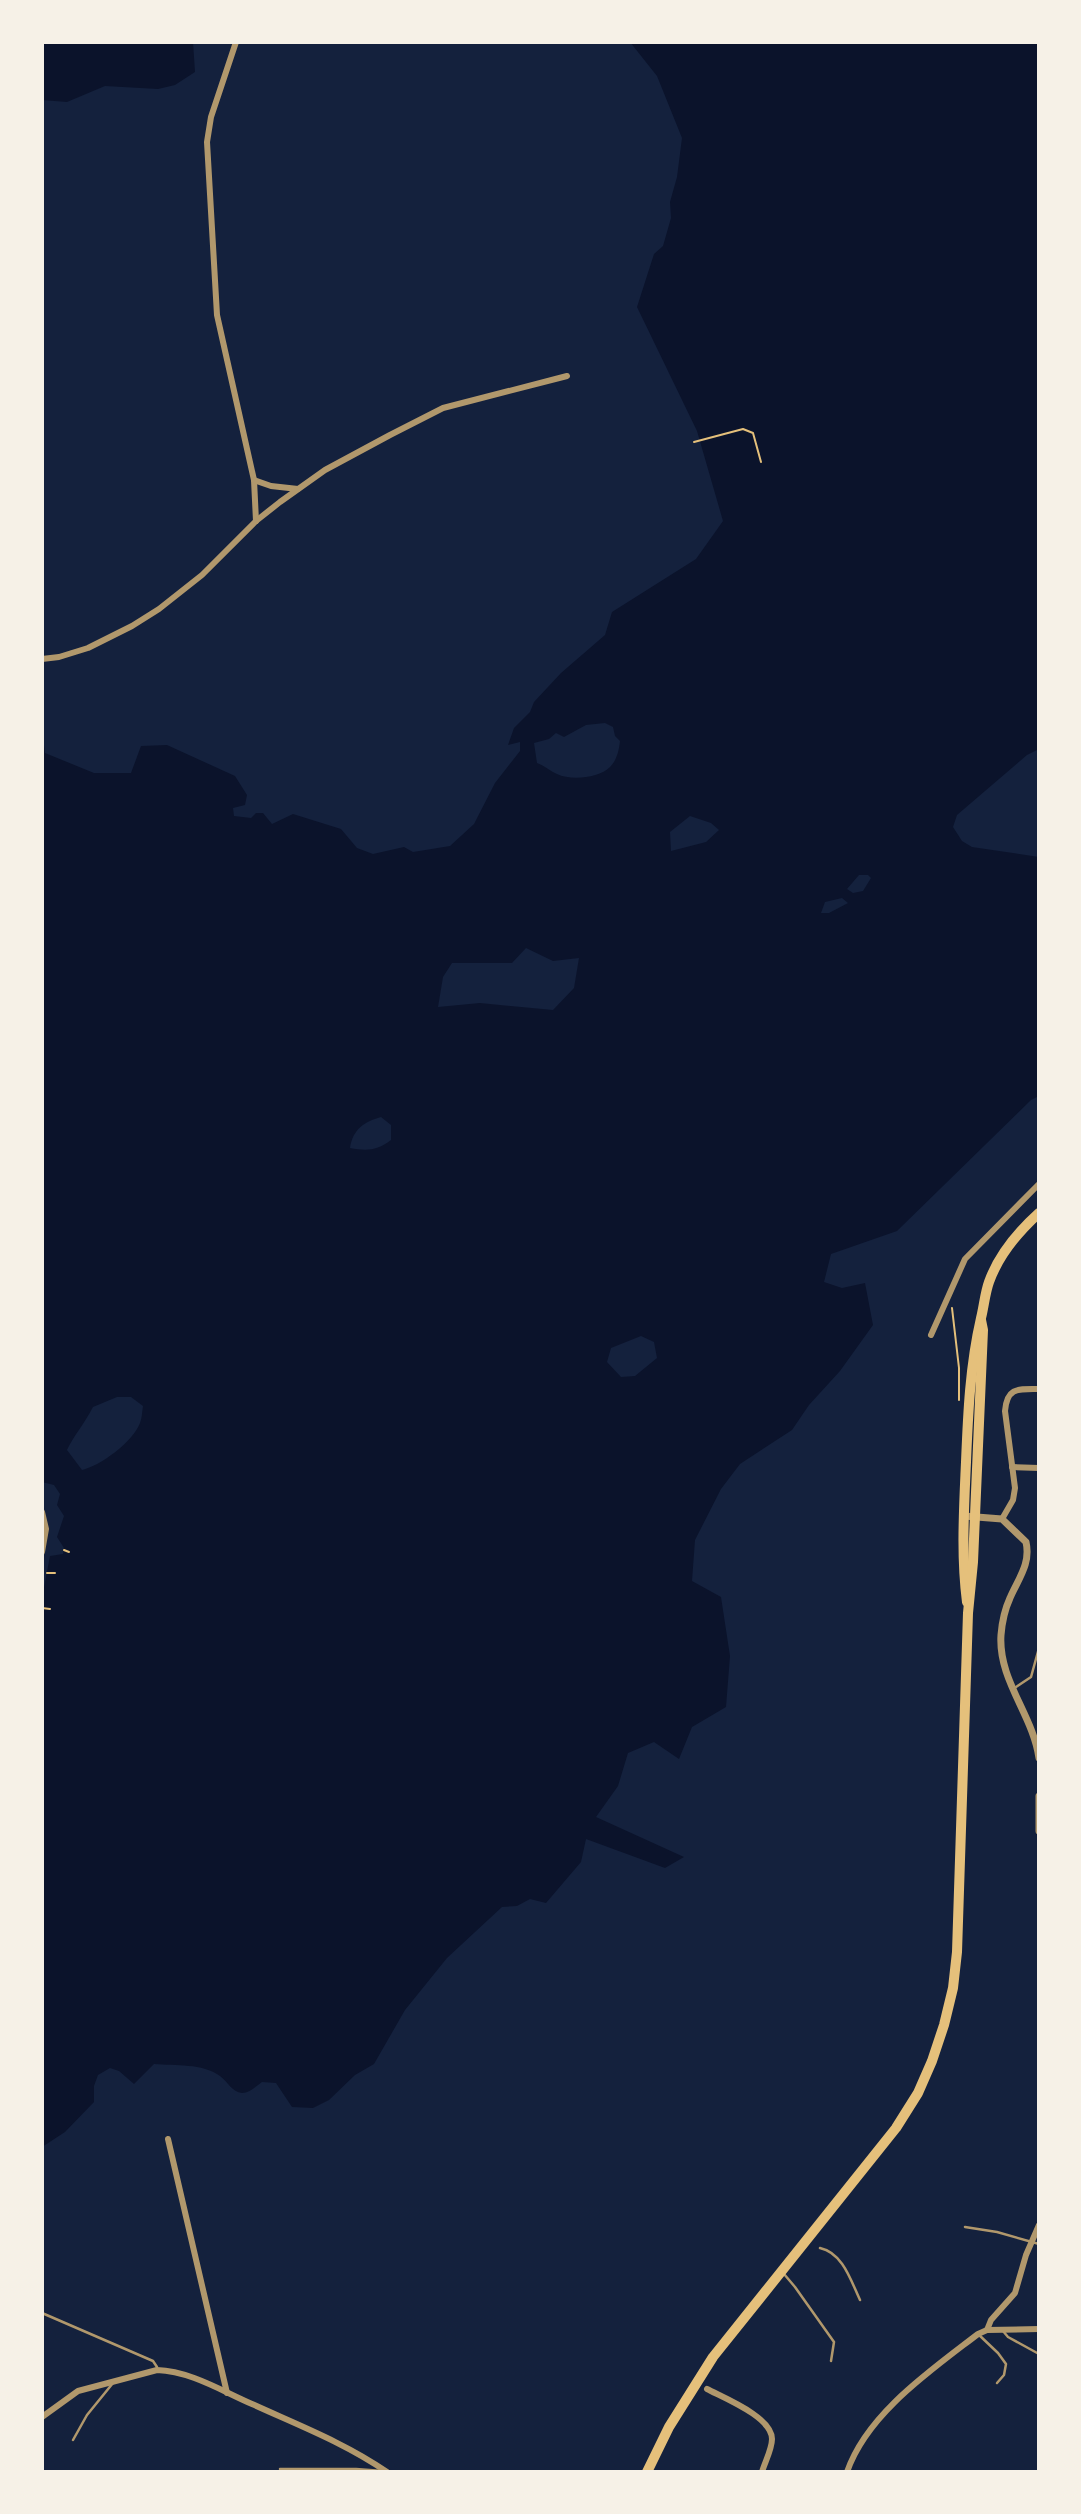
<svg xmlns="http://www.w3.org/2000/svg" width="1081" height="2514" font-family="Karla,sans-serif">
  <rect width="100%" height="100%" fill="#14213d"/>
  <g fill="#0b132b" fill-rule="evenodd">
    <path d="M42,42H193L195,72L175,85L158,89L105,86L67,102L42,100Z"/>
    <path d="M630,42H1039V749L1027,755L957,815L953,827L962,841L972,847L1039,857V1096L1031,1100L897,1231L831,1254L824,1282L842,1288L865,1283L873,1325L840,1371L809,1405L792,1430L740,1464L721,1489L695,1540L692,1581L721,1597L730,1656L726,1707L692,1727L679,1759L654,1742L628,1753L618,1786L596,1817L684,1857L665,1868L586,1839L581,1862L546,1903L530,1899L517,1906L502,1907L447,1958L405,2010L374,2064L355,2075L329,2100L313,2108L292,2107L276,2083L262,2082C256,2086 250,2093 242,2093C232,2092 228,2082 220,2076C202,2063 176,2066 154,2064L134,2084L119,2071L110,2068L98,2075L94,2086V2102L65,2132L42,2147V1598L50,1556L63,1554L64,1548L57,1537L64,1516L57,1505L60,1494L54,1485L42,1482V730L45,753L94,773H131L141,746L167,745L235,776L247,795L245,805L233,808L234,816L251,818L256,813H263L272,824L293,814L341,829L357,848L373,854L404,847L413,852L450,846L474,824L495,783L520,751V742L508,745L514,728L530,712L534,702L561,673L605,635L612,612L696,559L723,521L697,431L637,307L654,254L663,246L671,218L670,202L677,177L682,138L657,76ZM605,723L613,727L615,736L620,741C619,750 617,760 610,767C599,778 571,781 557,774C550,771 545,766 537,763L534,743L549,739L556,733L564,737L586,725ZM690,816L711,823L719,830L706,842L671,851L670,832ZM859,875H868L871,878L863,891L853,893L847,889ZM842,898L848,903L829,913H821L825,902ZM526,948L553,961L579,958L574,988L553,1010L480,1003L438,1007L443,977L452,963H512ZM381,1117L391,1125V1140C377,1151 366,1151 350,1148C353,1129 364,1122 381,1117ZM641,1336L654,1342L657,1358L635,1376L621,1377L607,1362L611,1348ZM117,1397H131L143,1406C142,1412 142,1418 140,1423C133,1442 100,1466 82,1470L67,1450C74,1435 85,1423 93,1407Z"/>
  </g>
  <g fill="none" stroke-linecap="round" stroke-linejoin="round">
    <g stroke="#e5c07b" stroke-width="2">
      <path d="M694,442L743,429L753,433L761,462"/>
      <path d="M952,1308L959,1368V1400"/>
      <path d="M64,1550L69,1552"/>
      <path d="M47,1573H55"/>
      <path d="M42,1608L50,1609"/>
    </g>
    <g stroke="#b1986c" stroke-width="2.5">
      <path d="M1016,1687L1031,1677L1039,1648"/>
      <path d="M965,2227L997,2232L1039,2244"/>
      <path d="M820,2248C843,2253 851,2281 860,2300"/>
      <path d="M784,2274L795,2287L834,2342L831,2361"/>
      <path d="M42,2313L153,2361L157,2367"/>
      <path d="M1003,2331L1008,2337L1039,2354"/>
      <path d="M978,2334L998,2353L1006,2364L1004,2375L997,2383"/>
      <path d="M73,2440L87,2415L113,2383"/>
      <path d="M280,2469H356L383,2471"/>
    </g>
    <g stroke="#b1986c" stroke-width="6">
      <path d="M236,42L211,117L207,142L217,315L254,480L256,521"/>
      <path d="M254,480L271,486L298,489"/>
      <path d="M42,659L59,657L88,648L132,626L159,609L202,575L256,521L280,502L325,470L390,435L443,408L567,376"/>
      <path d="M931,1335L965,1259L1039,1184"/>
      <path d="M1012,1467L1039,1468"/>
      <path d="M42,1512L46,1529L42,1552"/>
      <path d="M1002,1519L1013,1500L1015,1488L1005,1411C1007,1387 1018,1389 1039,1389"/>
      <path d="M168,2139L227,2393"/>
      <path d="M987,2330L991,2320L1015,2293L1026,2255L1039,2225"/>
      <path d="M707,2389C724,2398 772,2417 772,2439C772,2449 765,2462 762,2472"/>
      <path d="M42,2417L78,2391L157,2370C190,2371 222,2391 252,2404C298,2425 345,2443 387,2472"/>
      <path d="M847,2472C867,2414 930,2371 978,2334L987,2330L1039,2329"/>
    </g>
    <g stroke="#b1986c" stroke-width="7">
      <path d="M964,1516L1002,1519L1026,1542C1031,1564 1018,1579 1010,1598C1005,1609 1002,1622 1001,1635C998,1680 1033,1715 1039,1758"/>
      <path d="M1039,1796V1831"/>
    </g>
    <g stroke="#e5c07b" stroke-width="10">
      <path d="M967,1602C961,1556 964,1508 966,1462C968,1413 970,1366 981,1318C984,1306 985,1293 989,1282C999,1254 1018,1232 1039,1213"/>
      <path d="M647,2472L669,2427L713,2357L896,2128L918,2093L932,2061L944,2025L953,1988L957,1952L968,1613L973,1562L983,1330L981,1320"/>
    </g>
  </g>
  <rect width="1081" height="2514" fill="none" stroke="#f6f1e7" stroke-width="88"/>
</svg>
